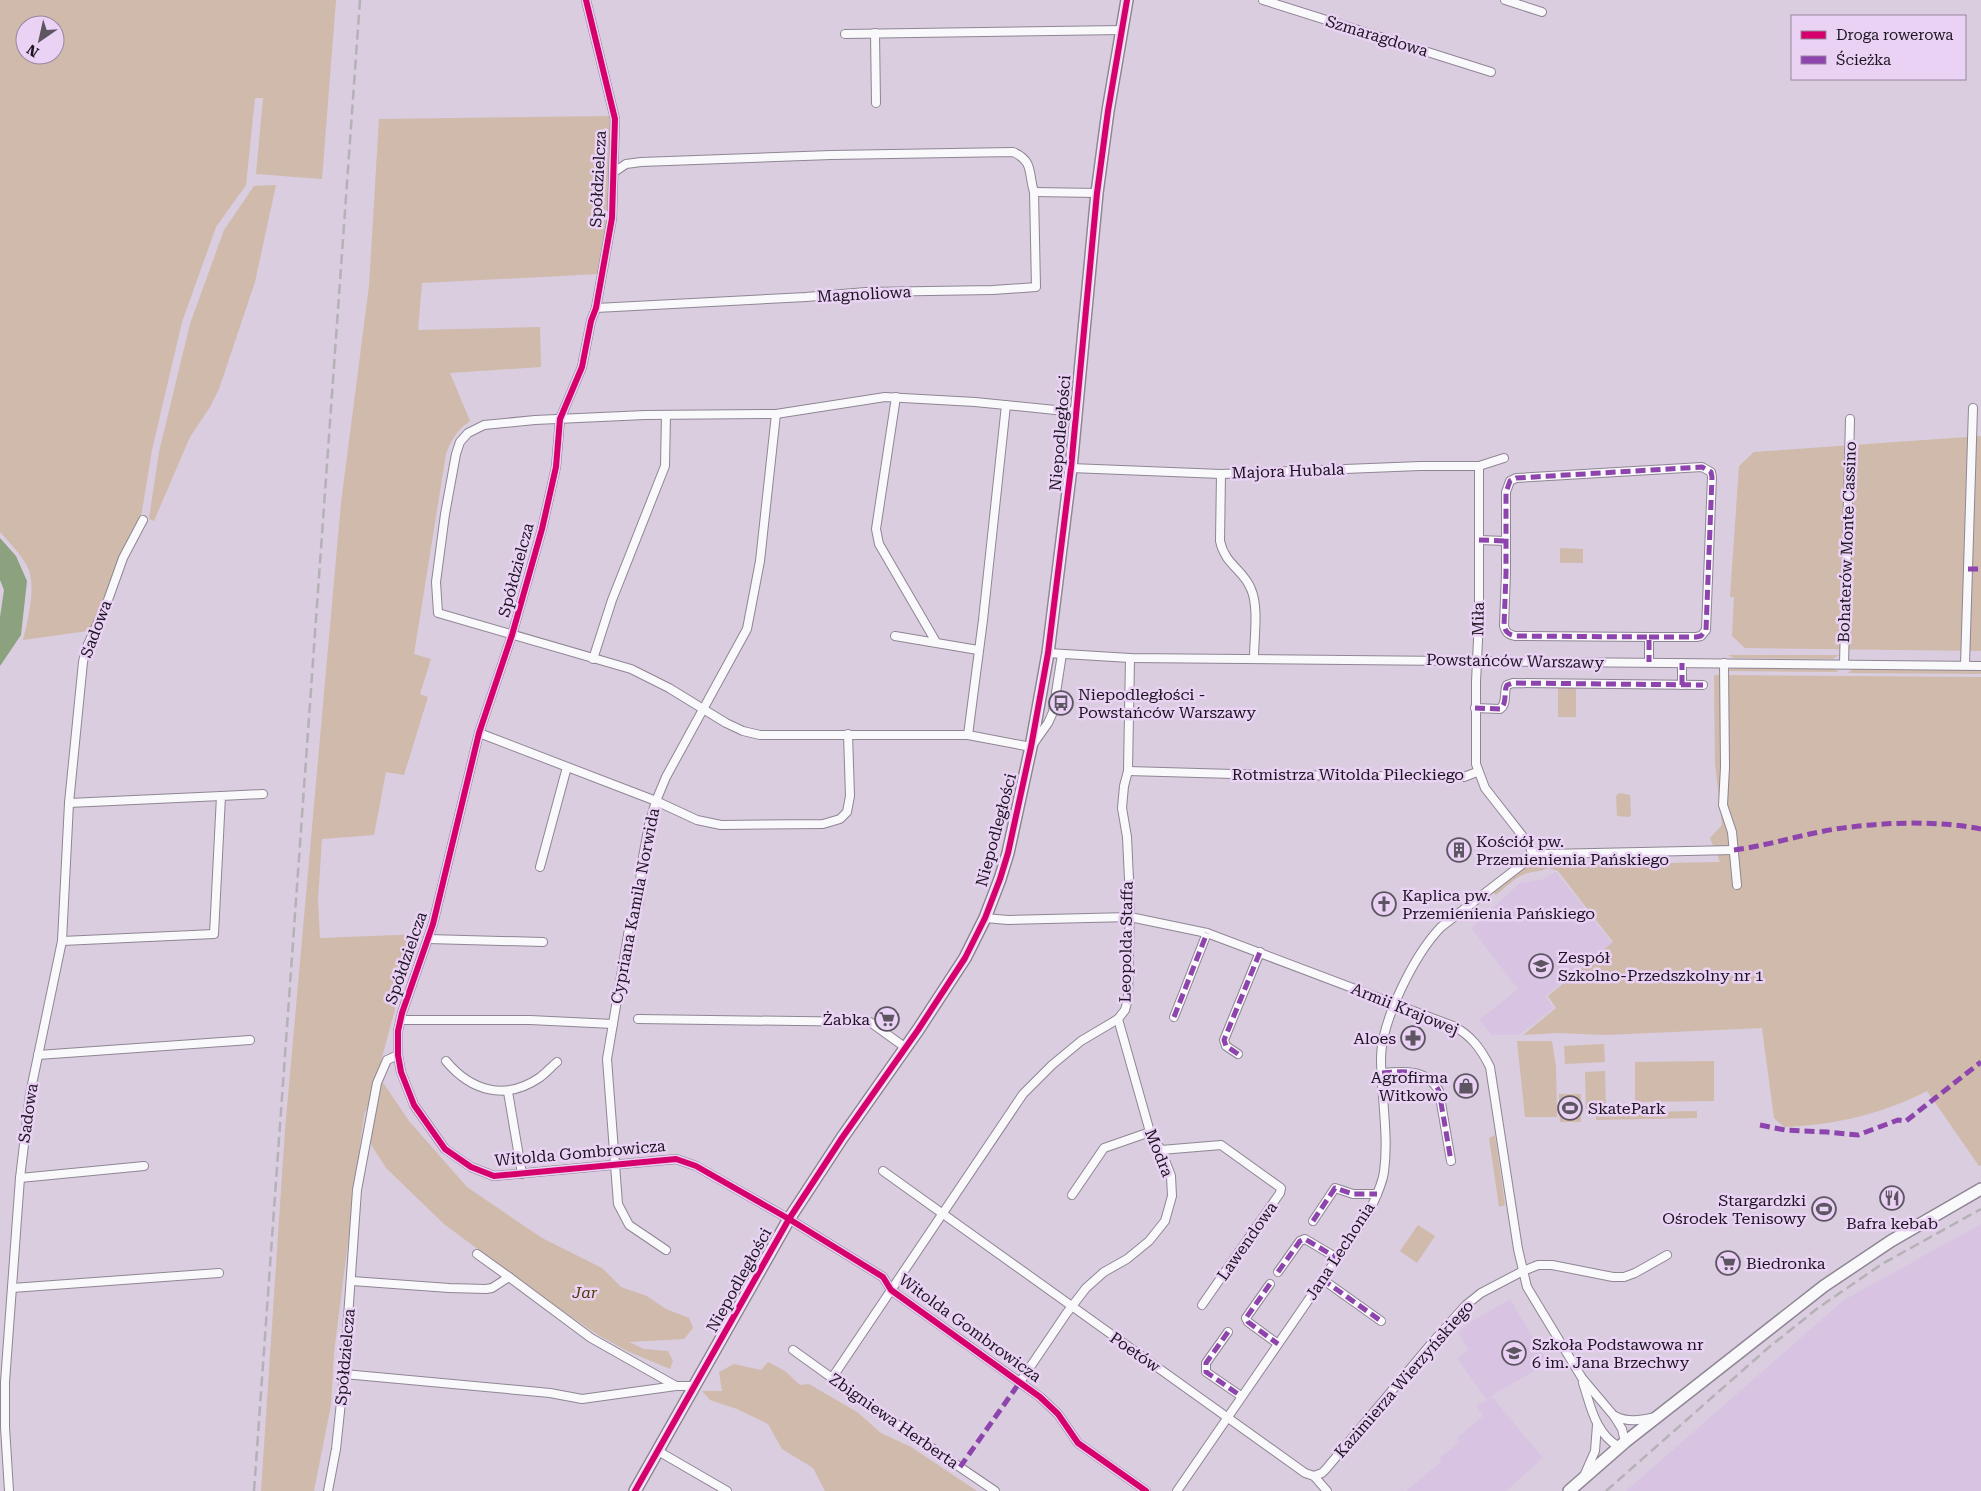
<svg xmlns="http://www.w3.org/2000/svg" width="1981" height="1491" font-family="'Roboto Serif',serif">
  <rect width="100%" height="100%" fill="#d9cddf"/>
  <g fill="#d8c4e2">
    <path d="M1556,872L1612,943L1545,996L1554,1008L1519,1035H1492L1479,1020L1518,989L1471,928L1520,883L1544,879Z"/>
    <path d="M1981,1224V1491H1626L1844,1300Z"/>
    <path d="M1510,1299L1548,1363L1486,1399L1457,1358L1469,1350L1458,1333L1466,1325Z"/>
    <path d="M1492,1397L1543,1458L1506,1491H1406L1441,1462L1439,1459L1460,1441L1457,1438L1483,1416L1476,1406Z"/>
  </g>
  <g fill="#d0baab" fill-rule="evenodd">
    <path d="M0,0H336L322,179L256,174L263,98H255L246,185L216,227L182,322L152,450L141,517L95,630L23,640C28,620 37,584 27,566C20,553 9,542 0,532ZM25,25H55V55H25Z"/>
    <path d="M611,116L607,224L599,274L422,283L418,330L540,327L541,367L450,373L470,421C458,429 451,440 446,454L414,654L431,659L420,694L428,697L404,775L386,772L374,835L322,839L318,900L320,938L423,934L397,1002L371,1098L364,1115L334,1353L331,1405L314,1491H261L285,1130L341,503L369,286L379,119Z"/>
    <path d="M276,185L255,282L219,389L210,407L190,437L154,521L149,519L159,452L190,324L224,230L254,186Z"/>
    <path d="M1981,436V651L1745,648L1732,636L1734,597H1730L1739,466L1754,452Z"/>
    <path d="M1560,548L1583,549V563H1560Z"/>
    <path d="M1728,655H1839L1833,659L1734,658Z"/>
    <path d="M1733,667L1834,669L1839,672L1728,671Z"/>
    <path d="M1853,669L1981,670V674L1848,673Z"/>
    <path d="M1714,675L1981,677V1165L1979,1166L1927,1091C1882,1114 1835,1125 1784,1127L1774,1118L1762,1028L1606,1035L1556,1033L1523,1035L1556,1008L1548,996L1613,942L1558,871L1548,868C1540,872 1533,871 1525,874C1514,878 1505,888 1496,895L1493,892C1512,878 1529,860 1554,859V865L1720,862L1710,838L1722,825L1715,764Z"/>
    <rect x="1558" y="688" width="18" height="29"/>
    <path d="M1619,793L1630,795L1631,815L1629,817L1617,816L1616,796Z"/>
    <path d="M1517,1041H1552L1556,1067L1557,1117H1525Z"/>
    <path d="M1604,1044L1605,1062L1565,1064L1564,1046Z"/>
    <path d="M1714,1061V1101L1635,1102V1062Z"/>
    <path d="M1605,1071L1606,1108L1586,1109L1585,1072Z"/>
    <path d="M382,1081L409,1121L467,1187L542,1238L602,1268L621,1287L647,1296L666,1309L689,1318L693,1328L684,1339L629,1342L644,1349L668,1351L673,1361L670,1369L627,1351L598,1335L542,1297L444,1224L386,1168L372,1146L369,1135Z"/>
    <path d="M1559,1094H1581V1122H1560Z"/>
    <path d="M1697,1111V1118L1596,1120V1113Z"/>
    <path d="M1495,1135L1505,1205L1499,1207L1489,1138Z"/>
    <path d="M1418,1225L1435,1236L1417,1263L1400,1251Z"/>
    <path d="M768,1362L785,1371L800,1385L809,1384L857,1412L881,1433L911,1447L977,1491H825L813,1468L782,1449L768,1424L737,1409L710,1400L702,1391H722L719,1372L734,1364L761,1370Z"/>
  </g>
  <path fill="#8ca27f" d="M0,538L16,556L27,581L21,635L0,666V617L4,590L0,580Z"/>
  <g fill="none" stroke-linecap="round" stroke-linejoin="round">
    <g stroke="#8f8694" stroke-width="10">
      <g id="street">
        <path d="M586,0L615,119L612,218L596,308L591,321L582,367L560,419L556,467L542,529L512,635L479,733L433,924L402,1013L398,1031V1055L401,1072L414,1105L445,1149L471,1167L494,1176L676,1159L696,1166L789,1219L883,1277L891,1290L1040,1397L1058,1414L1078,1443L1146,1491"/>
        <path d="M1263,0L1491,72"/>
        <path d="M1505,0L1542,12"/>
        <path d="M875,33L876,103"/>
        <path d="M845,34L1123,30"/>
        <path d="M1034,192L1097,193"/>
        <path d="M596,308L806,297L866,292L993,290L1036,287L1034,192C1028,173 1034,161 1013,152L831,155L641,162L626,164L614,172"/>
        <path d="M896,397L876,529L879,544L936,642"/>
        <path d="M1479,466V619L1476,682V764L1485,788L1528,843L1532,852"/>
        <path d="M1071,468L1221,474L1420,466H1479L1504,458"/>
        <path d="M1221,474L1220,541C1225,565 1244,570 1251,589C1259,607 1254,638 1254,658"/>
        <path d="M1479,540L1506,541"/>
        <path d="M895,636L978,650"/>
        <path d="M1649,637H1696L1701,636L1706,630L1712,477L1711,472L1702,467L1516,478L1510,481L1506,492V573L1504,626C1506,633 1508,634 1515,636L1649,637V662"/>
        <path d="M1048,653L1130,658L1981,666"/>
        <path d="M1062,654L1053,712L1048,723L1031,747L968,735H760L743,731L726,723L669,688L631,669L438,613L436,582L445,514L456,454L460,442L468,433L484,425L535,420L645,415L776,414L885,397L975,402L1075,412"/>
        <path d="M593,659L612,600L665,466L666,415"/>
        <path d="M1724,663L1725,767L1723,805L1732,832L1737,885"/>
        <path d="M1844,664L1850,419"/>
        <path d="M1965,665L1973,408"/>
        <path d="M1682,685V663"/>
        <path d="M1475,708L1500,709C1508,703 1503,692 1507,685L1513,683L1703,685"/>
        <path d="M479,733L656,801L697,820L721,825L823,824L840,819L847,812L850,796L848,734"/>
        <path d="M968,735L983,620L1006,405"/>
        <path d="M1128,771L1268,775L1464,777L1477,772"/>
        <path d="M69,803L221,796"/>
        <path d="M1532,852L1547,854L1734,850"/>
        <path d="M540,867L567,767"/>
        <path d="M985,918L1008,920L1130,917L1207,933L1453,1026C1471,1035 1481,1049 1490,1067L1518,1249L1527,1287L1582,1378L1614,1416L1622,1429L1625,1442"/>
        <path d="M428,939L543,942"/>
        <path d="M62,941L214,934L221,796L263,794"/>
        <path d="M1174,1017L1207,933"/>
        <path d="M638,1019L870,1022L906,1048"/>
        <path d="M401,1020H530L613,1024"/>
        <path d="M1238,1054L1226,1046L1224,1040L1260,952"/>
        <path d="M38,1055L250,1040"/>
        <path d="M446,1061C471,1091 505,1101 539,1078C545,1074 551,1067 557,1062"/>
        <path d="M1382,1073C1404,1071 1427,1069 1439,1091L1451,1161"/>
        <path d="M508,1092L522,1174"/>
        <path d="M1161,1150L1221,1145L1281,1188L1280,1193L1202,1305"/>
        <path d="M883,1171L1305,1473L1314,1476L1327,1491"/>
        <path d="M20,1178L144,1166"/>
        <path d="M1072,1195L1104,1148L1150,1132"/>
        <path d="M1313,1221L1335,1188L1353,1194H1377"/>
        <path d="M666,1250L629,1225L618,1204L607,1059L629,929L639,903L641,868L649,825L656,801L666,777L747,629L760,561L776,414"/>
        <path d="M477,1254L509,1277"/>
        <path d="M1278,1272L1300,1241L1305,1239L1337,1258"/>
        <path d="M1322,1279L1381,1321"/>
        <path d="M352,1281L449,1288L486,1289L492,1288L509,1277L591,1338L676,1386"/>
        <path d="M1270,1284L1246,1318L1248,1322L1278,1344"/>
        <path d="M12,1288L219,1273"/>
        <path d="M1228,1332L1206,1363V1372L1241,1396"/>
        <path d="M793,1350L832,1378L848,1391L995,1491"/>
        <path d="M344,1374L550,1393L582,1399L676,1386H695"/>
        <path d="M832,1378L1023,1094L1052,1065L1081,1041L1118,1019L1125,1010L1128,999L1130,901L1127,837L1122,808L1124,786L1128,771L1130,658"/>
        <path d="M1020,1382L1066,1314L1086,1288L1104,1272L1127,1259L1149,1241L1165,1221L1172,1196L1171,1176L1161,1150L1150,1132L1118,1019"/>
        <path d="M1583,1383C1591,1407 1595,1433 1619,1447"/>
        <path d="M1615,1416C1629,1423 1641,1420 1655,1417"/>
        <path d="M658,1451L727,1491"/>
        <path d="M1314,1476L1322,1473L1326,1469L1431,1344L1466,1305L1481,1293L1523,1271L1538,1265H1552L1613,1277H1624L1635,1273L1667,1255"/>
        <path d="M1584,1476L1595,1451L1597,1425"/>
        <path d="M9,1491L5,1427V1382L20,1178L30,1094L62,941L69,803L83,662L86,649L108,600L123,558L143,520"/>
        <path d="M328,1491L336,1449L344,1374L357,1190L377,1083L387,1060L398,1055"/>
        <path d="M1177,1491L1369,1212C1375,1199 1382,1186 1384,1172C1389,1135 1381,1095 1381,1057C1382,1019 1415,954 1441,927L1524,863L1532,852"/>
      </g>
    </g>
    <g stroke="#8f8694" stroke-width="14">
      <g id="secondary">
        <path d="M635,1491L789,1219L842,1138L918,1030L965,958L985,918L1000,879L1008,853L1031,747L1048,653L1071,468L1097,193L1108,111L1127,0"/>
        <path d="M1569,1491L1625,1442L1824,1286L1891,1241L1981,1189"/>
      </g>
    </g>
    <use href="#street" stroke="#f9f8fa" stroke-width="8"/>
    <use href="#secondary" stroke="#f9f8fa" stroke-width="11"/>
    <g stroke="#b4b2b6" stroke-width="2.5" stroke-dasharray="10 5" stroke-linecap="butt">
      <path d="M254,1491L360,0"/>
      <path d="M1606,1491L1768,1348L1818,1308L1882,1264L1981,1209"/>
    </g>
    <g stroke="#8e44ad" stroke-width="5" stroke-dasharray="10 5" stroke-linecap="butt">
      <path d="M1479,540L1506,541"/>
      <path d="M1968,569H1981"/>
      <path d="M1649,637H1696L1701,636L1706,630L1712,477L1711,472L1702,467L1516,478L1510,481L1506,492V573L1504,626C1506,633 1508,634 1515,636L1649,637V662"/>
      <path d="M1682,685V663"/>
      <path d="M1475,708L1500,709C1508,703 1503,692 1507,685L1513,683L1703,685"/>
      <path d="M1734,850C1773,845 1811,831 1851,827C1891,822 1941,821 1981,829"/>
      <path d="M1174,1017L1207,933"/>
      <path d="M1238,1054L1226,1046L1224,1040L1260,952"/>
      <path d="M1382,1073C1404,1071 1427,1069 1439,1091L1451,1161"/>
      <path d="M1760,1125L1785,1130L1827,1132L1858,1135L1898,1120L1906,1121L1981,1062"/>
      <path d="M1313,1221L1335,1188L1353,1194H1377"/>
      <path d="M1278,1272L1300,1241L1305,1239L1337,1258"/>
      <path d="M1322,1279L1381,1321"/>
      <path d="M1270,1284L1246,1318L1248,1322L1278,1344"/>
      <path d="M1228,1332L1206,1363V1372L1241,1396"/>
      <path d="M960,1467L1020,1382"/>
    </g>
    <g stroke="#ead2f5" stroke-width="9">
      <g id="cycleway">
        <path d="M586,0L615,119L612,218L596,308L591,321L582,367L560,419L556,467L542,529L512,635L479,733L433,924L402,1013L398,1031V1055L401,1072L414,1105L445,1149L471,1167L494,1176L676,1159L696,1166L789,1219L883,1277L891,1290L1040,1397L1058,1414L1078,1443L1146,1491"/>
        <path d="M635,1491L789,1219L842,1138L918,1030L965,958L985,918L1000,879L1008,853L1031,747L1048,653L1071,468L1097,193L1108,111L1127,0"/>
      </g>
    </g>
    <use href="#cycleway" stroke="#d6006c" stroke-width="6"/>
  </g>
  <defs>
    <g id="bus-ring" transform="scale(1.25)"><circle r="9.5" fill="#ead2f5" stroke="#5e5563" stroke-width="1.5"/><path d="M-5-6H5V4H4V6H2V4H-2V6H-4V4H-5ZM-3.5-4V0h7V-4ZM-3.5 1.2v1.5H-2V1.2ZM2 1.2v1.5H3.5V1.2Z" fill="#5e5563"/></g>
    <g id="building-ring" transform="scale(1.25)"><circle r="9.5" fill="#ead2f5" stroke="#5e5563" stroke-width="1.5"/><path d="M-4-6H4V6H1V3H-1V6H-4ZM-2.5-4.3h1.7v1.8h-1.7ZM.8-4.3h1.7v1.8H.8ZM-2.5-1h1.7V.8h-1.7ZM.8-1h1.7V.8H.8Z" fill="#5e5563"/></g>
    <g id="church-ring" transform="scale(1.25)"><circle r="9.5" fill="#ead2f5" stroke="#5e5563" stroke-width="1.5"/><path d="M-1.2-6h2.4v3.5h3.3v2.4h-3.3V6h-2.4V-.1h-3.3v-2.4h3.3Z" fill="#5e5563"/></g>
    <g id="school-ring" transform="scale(1.25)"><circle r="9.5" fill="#ead2f5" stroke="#5e5563" stroke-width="1.5"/><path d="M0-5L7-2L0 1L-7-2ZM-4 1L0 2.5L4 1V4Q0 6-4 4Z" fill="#5e5563"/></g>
    <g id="supermarket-ring" transform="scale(1.25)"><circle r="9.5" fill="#ead2f5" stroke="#5e5563" stroke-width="1.5"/><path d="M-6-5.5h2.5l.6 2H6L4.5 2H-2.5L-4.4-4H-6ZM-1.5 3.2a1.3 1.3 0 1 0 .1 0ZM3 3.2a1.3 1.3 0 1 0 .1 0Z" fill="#5e5563"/></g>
    <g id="pharmacy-ring" transform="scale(1.25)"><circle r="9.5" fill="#ead2f5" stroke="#5e5563" stroke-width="1.5"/><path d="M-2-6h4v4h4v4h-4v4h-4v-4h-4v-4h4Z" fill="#5e5563"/></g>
    <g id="shop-ring" transform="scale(1.25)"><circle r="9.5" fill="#ead2f5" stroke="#5e5563" stroke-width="1.5"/><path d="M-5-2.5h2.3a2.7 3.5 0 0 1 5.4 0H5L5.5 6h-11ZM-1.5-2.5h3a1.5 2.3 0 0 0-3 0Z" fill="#5e5563"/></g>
    <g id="stadium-ring" transform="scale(1.25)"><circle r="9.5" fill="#ead2f5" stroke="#5e5563" stroke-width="1.5"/><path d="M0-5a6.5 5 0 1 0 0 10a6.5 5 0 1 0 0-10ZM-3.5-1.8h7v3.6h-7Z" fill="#5e5563"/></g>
    <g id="restaurant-ring" transform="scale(1.25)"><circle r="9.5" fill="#ead2f5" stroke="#5e5563" stroke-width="1.5"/><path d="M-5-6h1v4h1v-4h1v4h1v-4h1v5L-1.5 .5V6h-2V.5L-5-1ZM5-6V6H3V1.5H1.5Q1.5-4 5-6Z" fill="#5e5563"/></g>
  </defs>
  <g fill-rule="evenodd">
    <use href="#bus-ring" x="1061" y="703"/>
    <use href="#building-ring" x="1459" y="850"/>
    <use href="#church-ring" x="1384" y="904"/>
    <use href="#school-ring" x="1541" y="966"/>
    <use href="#supermarket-ring" x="887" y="1019"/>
    <use href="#pharmacy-ring" x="1413" y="1038"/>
    <use href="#shop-ring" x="1466" y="1086"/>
    <use href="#stadium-ring" x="1570" y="1108"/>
    <use href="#restaurant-ring" x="1892" y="1198"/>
    <use href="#stadium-ring" x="1824" y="1209"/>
    <use href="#supermarket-ring" x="1728" y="1263"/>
    <use href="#school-ring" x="1514" y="1353"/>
  </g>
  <g text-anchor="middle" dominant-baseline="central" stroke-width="5" stroke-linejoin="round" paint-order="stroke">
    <g font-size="16" fill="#1c1420" stroke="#ead2f5">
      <text transform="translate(1377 36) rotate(17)">Szmaragdowa</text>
      <text transform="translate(598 179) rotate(-87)">Spółdzielcza</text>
      <text transform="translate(864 294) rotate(-3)">Magnoliowa</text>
      <text transform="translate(1060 433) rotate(-85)">Niepodległości</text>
      <text transform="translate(1288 471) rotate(-2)">Majora Hubala</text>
      <text transform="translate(1847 542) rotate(-88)">Bohaterów Monte Cassino</text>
      <text transform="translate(516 570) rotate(-75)">Spółdzielcza</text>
      <text transform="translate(1478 619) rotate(-89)">Miła</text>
      <text transform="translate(96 629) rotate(-69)">Sadowa</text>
      <text transform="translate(1515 661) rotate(1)">Powstańców Warszawy</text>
      <text x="1348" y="774">Rotmistrza Witolda Pileckiego</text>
      <text transform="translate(996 830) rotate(-75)">Niepodległości</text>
      <text transform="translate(635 906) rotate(-79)">Cypriana Kamila Norwida</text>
      <text transform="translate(1126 942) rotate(-89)">Leopolda Staffa</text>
      <text transform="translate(406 958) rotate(-71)">Spółdzielcza</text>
      <text transform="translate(1405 1009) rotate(22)">Armii Krajowej</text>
      <text transform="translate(28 1113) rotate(-82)">Sadowa</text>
      <text transform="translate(580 1153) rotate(-5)">Witolda Gombrowicza</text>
      <text transform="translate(1159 1153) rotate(68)">Modra</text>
      <text transform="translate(1247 1241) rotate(-55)">Lawendowa</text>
      <text transform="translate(1340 1251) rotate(-57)">Jana Lechonia</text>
      <text transform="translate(739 1280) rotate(-61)">Niepodległości</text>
      <text transform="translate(970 1328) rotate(36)">Witolda Gombrowicza</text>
      <text transform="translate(1135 1352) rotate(35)">Poetów</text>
      <text transform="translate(345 1357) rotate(-85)">Spółdzielcza</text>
      <text transform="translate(1404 1379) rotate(-49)">Kazimierza Wierzyńskiego</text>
      <text transform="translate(894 1421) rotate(35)">Zbigniewa Herberta</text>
    </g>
    <g font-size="16" fill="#1c1420" stroke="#ead2f5" text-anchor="start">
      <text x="1078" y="694">Niepodległości -<tspan x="1078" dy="18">Powstańców Warszawy</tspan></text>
      <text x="1476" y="841">Kościół pw.<tspan x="1476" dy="18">Przemienienia Pańskiego</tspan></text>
      <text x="1402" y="895">Kaplica pw.<tspan x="1402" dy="18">Przemienienia Pańskiego</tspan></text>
      <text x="1558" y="957">Zespół<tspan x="1558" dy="18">Szkolno-Przedszkolny nr 1</tspan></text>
      <text x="870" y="1019" text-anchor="end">Żabka</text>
      <text x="1396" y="1038" text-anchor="end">Aloes</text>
      <text x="1448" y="1077" text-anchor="end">Agrofirma<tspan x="1448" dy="18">Witkowo</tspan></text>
      <text x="1588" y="1108">SkatePark</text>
      <text x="1806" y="1200" text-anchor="end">Stargardzki<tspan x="1806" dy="18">Ośrodek Tenisowy</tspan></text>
      <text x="1892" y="1223" text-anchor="middle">Bafra kebab</text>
      <text x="1746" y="1263">Biedronka</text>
      <text x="1532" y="1344">Szkoła Podstawowa nr<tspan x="1532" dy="18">6 im. Jana Brzechwy</tspan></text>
    </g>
    <g font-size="16" font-style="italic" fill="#573a09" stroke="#ead2f5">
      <text x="585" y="1292">Jar</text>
    </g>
  </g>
  <rect x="1791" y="15" width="175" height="65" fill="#ead2f5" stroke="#9886a0"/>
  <rect x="1801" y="31" width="25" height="8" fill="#d6006c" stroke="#9886a0"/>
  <text x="1836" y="40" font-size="15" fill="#1c1420">Droga rowerowa</text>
  <rect x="1801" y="56" width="25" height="8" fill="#8e44ad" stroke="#9886a0"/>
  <text x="1836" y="65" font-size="15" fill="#1c1420">Ścieżka</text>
  <g transform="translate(40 40) rotate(214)"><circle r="24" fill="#ead2f5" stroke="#9886a0"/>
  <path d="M0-4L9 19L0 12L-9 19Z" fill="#5e5563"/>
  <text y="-8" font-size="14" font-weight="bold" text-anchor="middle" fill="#1c1420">N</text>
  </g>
</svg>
